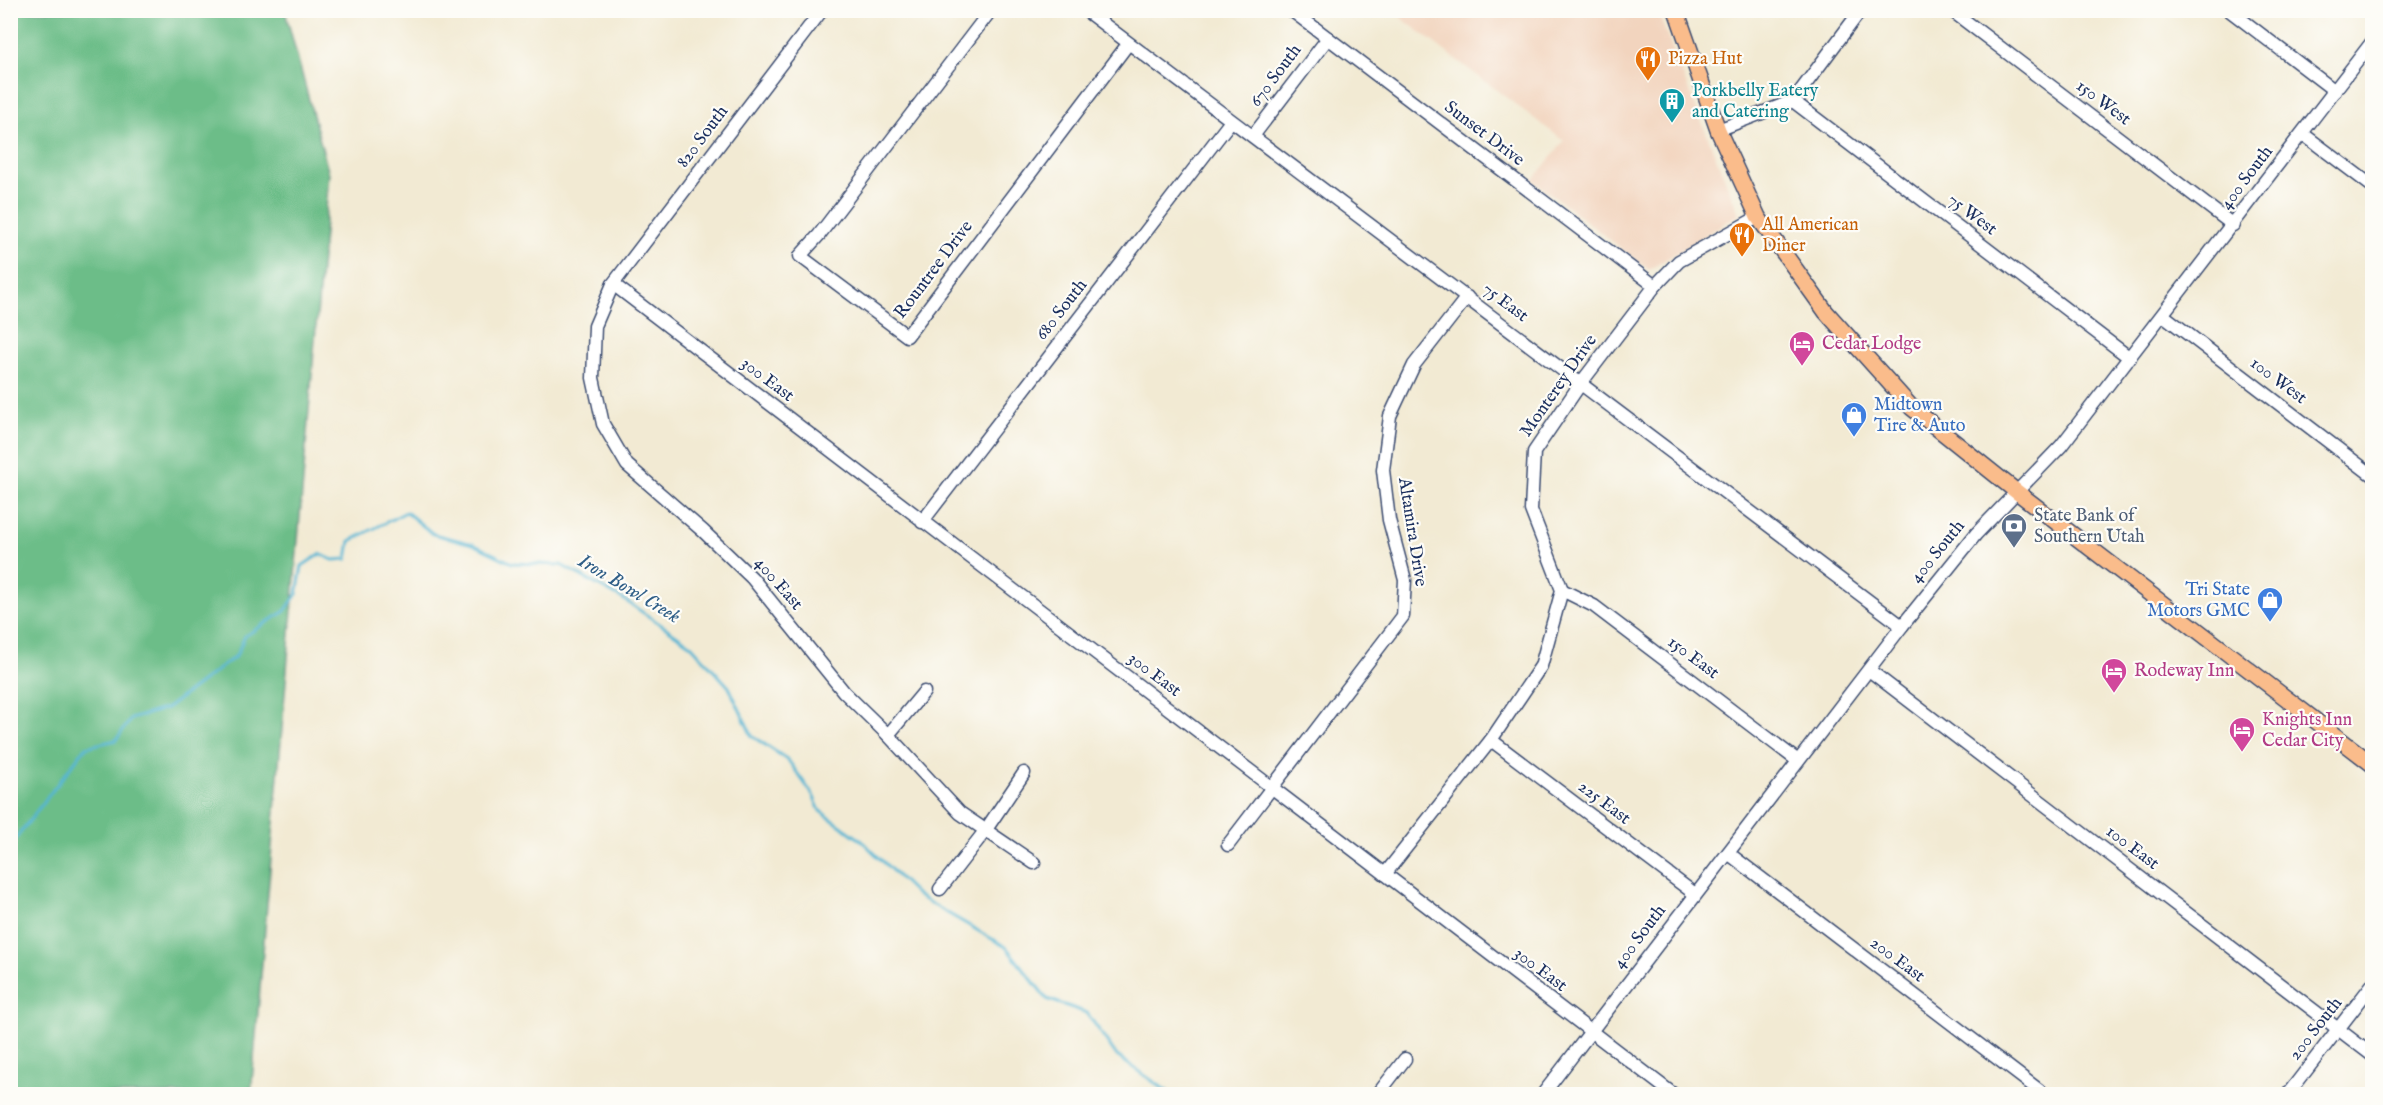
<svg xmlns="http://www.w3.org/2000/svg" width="2383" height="1105" font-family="'IM FELL English',serif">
  <rect width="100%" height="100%" fill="#fdfcf7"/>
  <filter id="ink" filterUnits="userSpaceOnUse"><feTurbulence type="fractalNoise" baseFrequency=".0167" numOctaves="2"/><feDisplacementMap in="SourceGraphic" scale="12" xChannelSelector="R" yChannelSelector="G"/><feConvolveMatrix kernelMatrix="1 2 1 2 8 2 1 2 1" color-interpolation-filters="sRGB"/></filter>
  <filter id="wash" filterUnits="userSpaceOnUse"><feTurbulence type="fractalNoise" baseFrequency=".008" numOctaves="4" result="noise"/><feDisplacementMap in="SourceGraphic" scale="24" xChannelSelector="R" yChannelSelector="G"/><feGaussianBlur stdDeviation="1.35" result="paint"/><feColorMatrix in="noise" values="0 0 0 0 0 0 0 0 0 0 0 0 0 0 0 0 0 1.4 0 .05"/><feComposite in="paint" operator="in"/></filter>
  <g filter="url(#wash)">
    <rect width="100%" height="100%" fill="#f2ead3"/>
    <path fill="#f2d4be" d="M1392,11H1657L1739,214L1649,270L1533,180L1564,141Z"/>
    <path fill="#6cbd88" stroke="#447673" stroke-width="1.5" d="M10,11H285L329,174L251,1094H11Z"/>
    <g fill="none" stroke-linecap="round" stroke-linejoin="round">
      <path stroke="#54b5d3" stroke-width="3" d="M10,846L86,747L116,740L131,719L167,708L236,656L245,636L285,611L297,594L302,566L320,554L333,560L347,559L350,541L406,512L433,534L473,544L512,563L561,565L623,599L691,645L729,687L752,736L788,760L813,795L820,811L861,840L918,896L1006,947L1047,999L1087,1013L1117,1056L1171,1094"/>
    </g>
  </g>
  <g filter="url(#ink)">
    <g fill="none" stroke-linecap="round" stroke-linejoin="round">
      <g stroke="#3b4b70" stroke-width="15">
        <g id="minor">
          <path d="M822,10L613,284L595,326L593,378L603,424L627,465L703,531L752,578L844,692L888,735L960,813L1034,863"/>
          <path d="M991,10L819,235L800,256L907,336L1128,44"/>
          <path d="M1085,10L1902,626"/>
          <path d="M1291,10L1655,286"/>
          <path d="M1951,10L2233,225"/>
          <path d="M2229,10L2335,91"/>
          <path d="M1793,101L2130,358"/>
          <path d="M1718,130L1793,101L1861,10"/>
          <path d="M2303,134L2372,186"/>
          <path d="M1253,136L1328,38"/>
          <path d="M613,284L1673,1094"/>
          <path d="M2163,315L2372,475"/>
          <path d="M922,522L1231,121"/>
          <path d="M1562,590L1594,606L1798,761"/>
          <path d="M1869,670L2372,1055"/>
          <path d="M888,735L924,692"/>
          <path d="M1491,740L1695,894"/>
          <path d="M1228,845L1403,616L1405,580L1389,520L1383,470L1390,416L1414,365L1467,297"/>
          <path d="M1728,853L2044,1094"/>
          <path d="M1385,874L1491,740L1541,666L1562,590L1531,510L1534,452L1581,383L1655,286L1679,261L1758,217"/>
          <path d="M940,889L985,831L1024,773"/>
          <path d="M1378,1094L1405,1059"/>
          <path d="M1543,1094L1902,626L1976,534L2061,446L2372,42"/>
          <path d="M2288,1094L2372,985"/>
        </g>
      </g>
      <g stroke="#3b4b70" stroke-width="18">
        <path id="major" d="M1676,10L1718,130L1758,217L1826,312L1912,408L2017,492L2372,764"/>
      </g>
      <use href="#minor" stroke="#fff" stroke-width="12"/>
      <use href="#major" stroke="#fabc8b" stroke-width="15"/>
    </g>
  </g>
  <defs>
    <g id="restaurant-pin" transform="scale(1.35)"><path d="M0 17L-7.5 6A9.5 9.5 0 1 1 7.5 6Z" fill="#e8710a" stroke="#fdfcf7"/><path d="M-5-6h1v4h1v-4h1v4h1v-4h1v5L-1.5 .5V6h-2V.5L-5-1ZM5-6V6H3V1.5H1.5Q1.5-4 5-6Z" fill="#fff"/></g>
    <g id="building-pin" transform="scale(1.35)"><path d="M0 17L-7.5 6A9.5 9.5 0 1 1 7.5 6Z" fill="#0f9aa8" stroke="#fdfcf7"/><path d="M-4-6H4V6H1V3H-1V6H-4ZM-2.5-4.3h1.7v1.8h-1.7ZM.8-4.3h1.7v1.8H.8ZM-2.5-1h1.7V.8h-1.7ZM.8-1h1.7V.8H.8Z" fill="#fff"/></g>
    <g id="hotel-pin" transform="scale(1.35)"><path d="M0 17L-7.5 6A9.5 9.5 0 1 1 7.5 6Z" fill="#d1479c" stroke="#fdfcf7"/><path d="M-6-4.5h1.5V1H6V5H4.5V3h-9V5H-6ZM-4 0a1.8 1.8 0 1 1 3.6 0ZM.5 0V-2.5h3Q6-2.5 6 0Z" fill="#fff"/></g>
    <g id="shop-pin" transform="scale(1.35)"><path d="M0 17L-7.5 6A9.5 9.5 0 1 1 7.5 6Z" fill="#3f7fe0" stroke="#fdfcf7"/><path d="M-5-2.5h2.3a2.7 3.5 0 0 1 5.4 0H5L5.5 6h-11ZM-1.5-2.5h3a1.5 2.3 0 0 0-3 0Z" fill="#fff"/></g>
    <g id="bank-pin" transform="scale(1.35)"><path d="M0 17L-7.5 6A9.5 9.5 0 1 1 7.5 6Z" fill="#5c6f8a" stroke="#fdfcf7"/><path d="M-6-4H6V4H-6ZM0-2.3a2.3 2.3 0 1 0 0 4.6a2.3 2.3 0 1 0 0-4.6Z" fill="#fff"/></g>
  </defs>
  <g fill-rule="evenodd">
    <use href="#restaurant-pin" x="1648" y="59"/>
    <use href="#building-pin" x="1672" y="101"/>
    <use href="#restaurant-pin" x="1742" y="235"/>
    <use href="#hotel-pin" x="1802" y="344"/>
    <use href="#shop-pin" x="1854" y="415"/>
    <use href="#bank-pin" x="2014" y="526"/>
    <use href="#shop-pin" x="2270" y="600"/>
    <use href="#hotel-pin" x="2114" y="671"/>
    <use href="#hotel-pin" x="2242" y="730"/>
  </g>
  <g text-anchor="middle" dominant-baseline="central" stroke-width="4.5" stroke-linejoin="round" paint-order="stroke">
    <g font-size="18" fill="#c56008" stroke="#fdfcf7" text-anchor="start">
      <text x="1668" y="59">Pizza Hut</text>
      <text x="1762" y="225">All American<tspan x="1762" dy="21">Diner</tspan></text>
    </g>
    <g font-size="18" fill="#1b2f5e" stroke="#fdfcf7">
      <text transform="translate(1276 76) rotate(-53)">670 South</text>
      <text transform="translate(2103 103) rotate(37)">150 West</text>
      <text transform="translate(1484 134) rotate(37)">Sunset Drive</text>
      <text transform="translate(703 137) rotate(-53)">820 South</text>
      <text transform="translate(2247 178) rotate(-53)">400 South</text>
      <text transform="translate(1972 215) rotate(37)">75 West</text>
      <text transform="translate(934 270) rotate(-53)">Rountree Drive</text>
      <text transform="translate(1505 303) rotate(37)">75 East</text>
      <text transform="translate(1062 310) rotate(-52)">680 South</text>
      <text transform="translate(767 380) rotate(37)">300 East</text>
      <text transform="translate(2278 381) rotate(37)">100 West</text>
      <text transform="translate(1559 386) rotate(-55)">Monterey Drive</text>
      <text transform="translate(1412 532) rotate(81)">Altamira Drive</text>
      <text transform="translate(1938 552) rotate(-51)">400 South</text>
      <text transform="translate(778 584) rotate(49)">400 East</text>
      <text transform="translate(1693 658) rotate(37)">150 East</text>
      <text transform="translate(1154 675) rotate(37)">300 East</text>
      <text transform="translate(1604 803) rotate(37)">225 East</text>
      <text transform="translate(2132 848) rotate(37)">100 East</text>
      <text transform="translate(1640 937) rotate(-53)">400 South</text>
      <text transform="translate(1897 960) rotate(37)">200 East</text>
      <text transform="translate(1540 970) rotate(37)">300 East</text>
      <text transform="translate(2316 1029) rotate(-52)">200 South</text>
    </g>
    <g font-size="18" fill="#0d838f" stroke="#fdfcf7" text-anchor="start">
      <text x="1692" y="91">Porkbelly Eatery<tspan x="1692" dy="21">and Catering</tspan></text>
    </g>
    <g font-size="18" fill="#b23c85" stroke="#fdfcf7" text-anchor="start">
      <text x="1822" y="344">Cedar Lodge</text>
      <text x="2134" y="671">Rodeway Inn</text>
      <text x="2262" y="720">Knights Inn<tspan x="2262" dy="21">Cedar City</tspan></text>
    </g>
    <g font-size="18" fill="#366cbe" stroke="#fdfcf7" text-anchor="start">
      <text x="1874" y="405">Midtown<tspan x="1874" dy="21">Tire &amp; Auto</tspan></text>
      <text x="2250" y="590" text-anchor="end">Tri State<tspan x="2250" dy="21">Motors GMC</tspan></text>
    </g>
    <g font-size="18" fill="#4e5e75" stroke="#fdfcf7" text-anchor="start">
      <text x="2034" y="516">State Bank of<tspan x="2034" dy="21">Southern Utah</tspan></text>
    </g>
    <g font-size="20" font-style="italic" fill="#2f5e87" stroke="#fdfcf7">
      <text transform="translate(629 589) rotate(31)">Iron Bowl Creek</text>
    </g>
  </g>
  <rect width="2383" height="1105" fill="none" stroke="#fdfcf7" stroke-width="36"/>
</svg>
